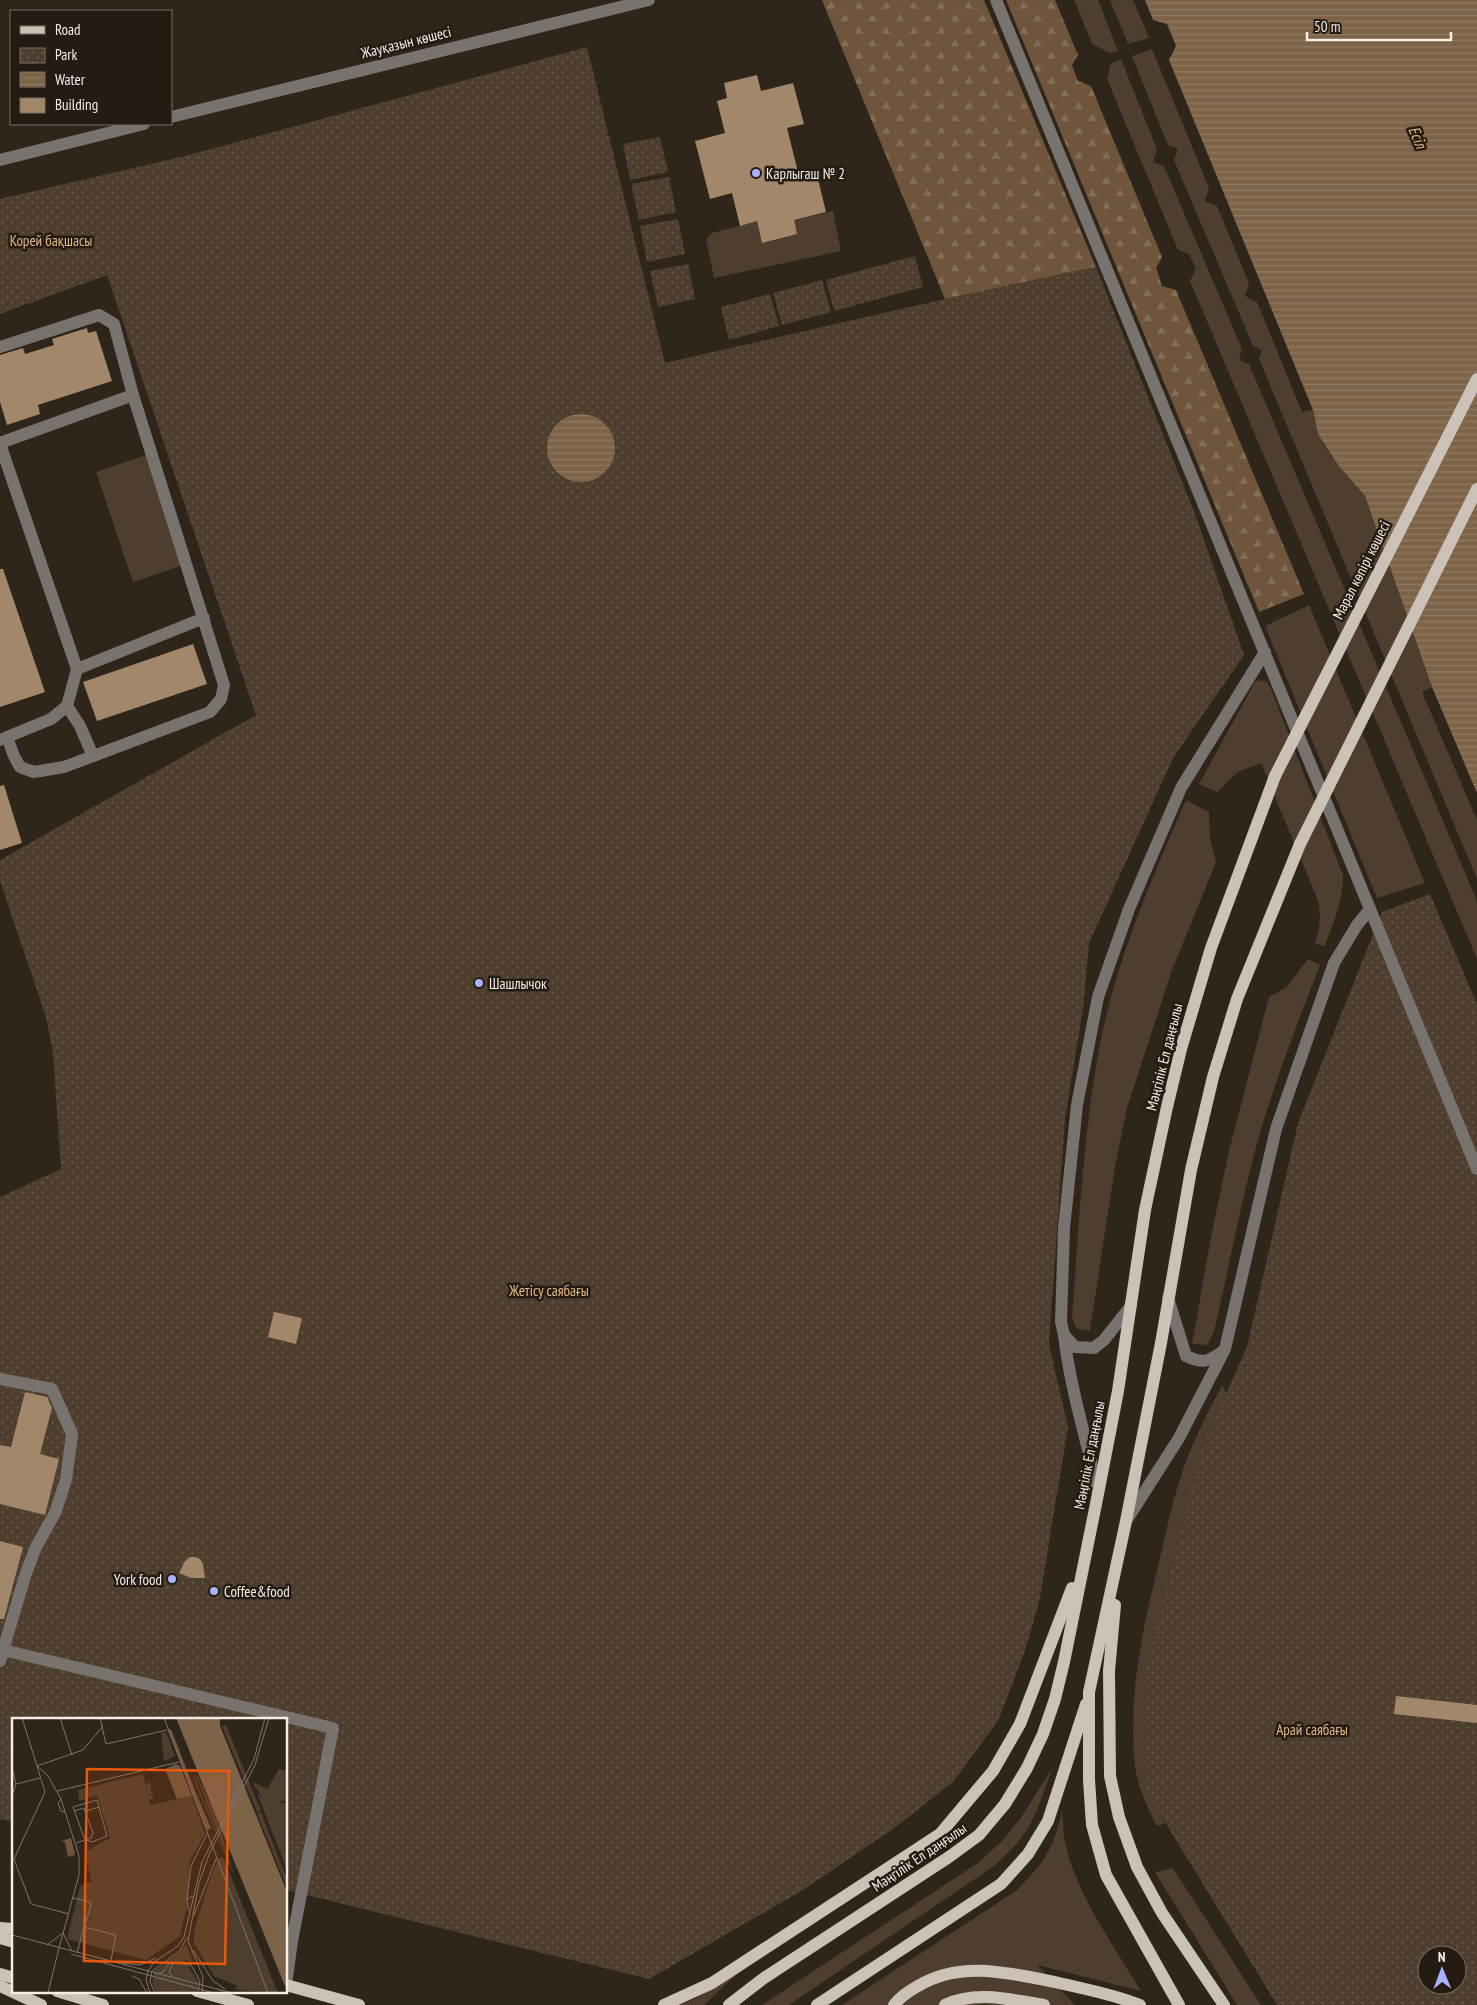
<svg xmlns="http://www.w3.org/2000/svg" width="1477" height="2005" font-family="'PT Sans Narrow',sans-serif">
  <defs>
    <pattern id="forest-firs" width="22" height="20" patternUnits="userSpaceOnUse" patternTransform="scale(1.25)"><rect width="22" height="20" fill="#6e553b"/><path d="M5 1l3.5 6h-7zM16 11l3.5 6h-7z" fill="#836e57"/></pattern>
    <pattern id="park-dots" width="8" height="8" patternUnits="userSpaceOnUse" patternTransform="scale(1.25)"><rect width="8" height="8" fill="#4e3e2d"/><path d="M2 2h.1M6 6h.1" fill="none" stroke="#685a4b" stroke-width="1.8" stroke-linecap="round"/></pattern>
    <pattern id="water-rules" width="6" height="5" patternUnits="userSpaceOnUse" patternTransform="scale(1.25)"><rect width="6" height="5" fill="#7d6348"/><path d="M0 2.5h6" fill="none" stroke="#907a62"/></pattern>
  </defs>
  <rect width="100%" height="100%" fill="#2e251b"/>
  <g fill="#4e3e2d">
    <path d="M1074,0H1098L1118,51L1110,53L1092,44Z"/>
    <path d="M1110,0H1133L1149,38L1128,44Z"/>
    <path d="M1152,49L1209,188L1205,201L1217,206L1249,283L1245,296L1257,302L1302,412L1313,410L1318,434L1338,465L1365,496L1432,687L1422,692L1477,820V879L1259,359L1262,350L1253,346L1174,160L1178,149L1168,145L1132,56Z"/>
    <path d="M1121,59L1157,149L1153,162L1164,166L1242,349L1239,360L1249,364L1477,901V959L1190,281L1196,268L1189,254L1178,250L1107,79L1111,63Z"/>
    <path d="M833,211L841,251L714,278L706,240L712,233L757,221L762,242L794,220Z"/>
    <path d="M146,455L183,565L133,582L96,472Z"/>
    <path d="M1309,605L1425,883L1377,898L1265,626Z"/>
    <path d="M1261,680L1267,682L1271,689L1343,875C1344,899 1333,923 1325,946L1315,944C1320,927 1322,914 1317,898L1261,763L1238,772L1217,792L1199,784L1255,682Z"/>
    <path d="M1186,800L1209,812L1210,839L1216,862L1172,970L1127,1108L1115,1166L1090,1331L1077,1329L1072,1318C1079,1225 1083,1131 1101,1039C1118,956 1152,878 1186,800Z"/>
    <path d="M1308,959L1320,965C1301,1014 1282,1063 1266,1113C1244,1184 1231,1259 1214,1332L1207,1345L1192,1344L1212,1232L1229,1151L1269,997L1287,987Z"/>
    <path d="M1222,1385L1231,1402L1184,1816L1157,1826C1147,1807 1138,1787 1135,1766C1128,1699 1141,1635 1157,1571C1164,1541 1170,1511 1179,1482C1189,1448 1206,1417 1222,1385Z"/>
    <path d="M1053,1767C1045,1787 1039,1810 1028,1828C1019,1843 1006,1855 994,1866L789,2005H762L978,1863L1001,1842L1020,1819Z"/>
    <path d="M1062,1810C1063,1818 1063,1828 1064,1837C1075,1894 1112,1942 1141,1991L1037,1965L1075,2005H842L1017,1890C1045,1861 1054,1849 1062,1810Z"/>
    <path d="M1173,1868L1261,2005H1237L1155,1872Z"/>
    <path d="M739,1972L704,2005H680L696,1998Z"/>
  </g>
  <g fill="url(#forest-firs)">
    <path d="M822,0H984L1096,267L945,299Z"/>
    <path d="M1006,0H1055L1078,55L1072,65L1078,81L1091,86L1162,257L1156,268L1162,286L1176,290L1304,594L1259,612Z"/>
  </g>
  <g fill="url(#park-dots)" fill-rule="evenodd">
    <path d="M587,47L665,363L945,299L1096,267L1195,514L1244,655L1173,758L1089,943L1083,1009L1065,1119L1049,1344L1068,1427L1040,1598L1025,1651L998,1721L953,1782L893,1829L803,1890L649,1979L286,1890V1719H14V1822L0,1819V1197L61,1169L53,1053L46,1017L0,881V860L256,715L107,275L0,314V199L189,155Z"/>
    <path d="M660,137L668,172L630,180L623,144Z"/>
    <path d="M669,177L676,212L639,220L631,184Z"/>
    <path d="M678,219L685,254L647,262L640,226Z"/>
    <path d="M915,256L923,287L834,311L826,280Z"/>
    <path d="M688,264L695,299L658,307L650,271Z"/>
    <path d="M822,280L831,312L782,325L773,293Z"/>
    <path d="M770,294L779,326L729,340L721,307Z"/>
    <path d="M1430,894L1477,1004V2005H1277L1146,1791V1669L1204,1443L1247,1347L1298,1123L1382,912ZM1427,1955H1457V1985H1427Z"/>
  </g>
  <g fill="url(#water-rules)">
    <path d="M1145,0H1477V793L1432,687L1365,496L1338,465L1318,434L1313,410L1169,60L1176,46L1167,24L1153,20Z"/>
    <circle cx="581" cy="448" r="34"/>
  </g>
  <g fill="#a2876b">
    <path d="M757,75L761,91L793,83L804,124L787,128L799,176L816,171L826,212L794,220L797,234L762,243L757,221L740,226L732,193L710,199L695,141L725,133L717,101L727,98L724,83Z"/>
    <path d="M87,328L88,333L96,331L112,381L38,405L40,414L7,425L0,402V355L23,348L25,354L54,345L52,339Z"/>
    <path d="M0,569H3L45,692L0,707Z"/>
    <path d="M193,644L207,684L97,721L83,682Z"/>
    <path d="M4,785L22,843L0,850V786Z"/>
    <path d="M274,1312L302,1318L296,1344L268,1337Z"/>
    <path d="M25,1392L47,1397L52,1408L40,1454L59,1459L45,1515L0,1504V1445L11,1447Z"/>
    <path d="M0,1541L23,1547L4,1619H0Z"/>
    <path d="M190,1557H195L200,1559L203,1564L205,1578H191L179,1573L185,1561Z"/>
    <path d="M1396,1696L1477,1705V1723L1394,1714Z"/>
  </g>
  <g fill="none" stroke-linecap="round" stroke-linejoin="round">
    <g stroke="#78736e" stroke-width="12">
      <path d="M996,0L1477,1169"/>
      <path d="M171,117L649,0"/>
      <path d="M0,160L144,124"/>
      <path d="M0,347L99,315L114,324L133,395L0,443"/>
      <path d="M0,444L77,669L67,706L51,719L0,740"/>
      <path d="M77,669L204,618"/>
      <path d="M67,706L80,726L93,756"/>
      <path d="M7,737L14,756L20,767L34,772L64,767L210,712L221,699L224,685L133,395"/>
      <path d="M1168,1298L1186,1356C1203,1364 1208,1362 1223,1351"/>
      <path d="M1064,1335L1061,1322L1064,1228L1077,1105L1098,997L1129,909L1181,788L1265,652"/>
      <path d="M0,1379L52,1389L72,1434L66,1480L55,1513L36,1547L26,1573L3,1650"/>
      <path d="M1098,1493C1087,1440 1070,1388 1064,1335L1075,1347L1094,1348L1104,1340L1131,1306"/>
      <path d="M1126,1521L1179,1438L1225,1349L1276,1129L1334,963L1357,925L1370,909"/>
      <path d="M0,1661L3,1650L333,1728L292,1941L286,1985"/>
    </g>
    <g stroke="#cbc1b6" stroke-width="12">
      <path d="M1115,1605L1109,1671L1110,1776L1119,1817L1137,1867L1162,1913L1224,2005"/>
      <path d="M0,1928L14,1929"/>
      <path d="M0,1938L14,1942"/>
      <path d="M0,1974L14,1978"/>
      <path d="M286,1985L359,2005"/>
      <path d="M0,1986L41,2005"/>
      <path d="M57,1991L103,2005"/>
      <path d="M197,1991L248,2005"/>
      <path d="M664,2005L712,1983L940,1834L993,1771L1020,1724L1072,1588"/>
      <path d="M729,2005L764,1978L949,1857L979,1835L1005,1804L1027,1768L1043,1734L1055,1699L1064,1662L1098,1494L1118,1391L1145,1210L1167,1107L1181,1049L1211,948L1275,776"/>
      <path d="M817,2005L1001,1884L1028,1854L1048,1821L1086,1704"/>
      <path d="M894,2005C900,1997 909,1991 918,1986C961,1960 1009,1973 1055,1982C1084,1989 1113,1994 1140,2005"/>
      <path d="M945,2005C976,1990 1012,2000 1044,2005"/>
      <path d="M1179,2005L1106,1875L1092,1825L1089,1780V1692L1126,1521L1161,1343L1191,1170L1213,1077L1237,999L1300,844"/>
    </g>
    <g stroke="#cbc1b6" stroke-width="12">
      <path d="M1275,776L1477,379"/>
      <path d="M1300,844L1477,489"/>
    </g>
  </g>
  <g fill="#a7b1fc" stroke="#241b12" stroke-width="2">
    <circle cx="756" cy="173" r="5"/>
    <circle cx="479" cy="983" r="5"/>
    <circle cx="172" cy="1579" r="5"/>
    <circle cx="214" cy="1591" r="5"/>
  </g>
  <g text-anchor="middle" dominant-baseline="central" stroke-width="5" stroke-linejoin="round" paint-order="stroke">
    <g font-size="15" fill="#f4eee7" stroke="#241b12">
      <text transform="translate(406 42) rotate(-14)">Жауқазын көшесі</text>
      <text transform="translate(1361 570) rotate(-63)">Марал көпірі көшесі</text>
      <text transform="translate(1164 1057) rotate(-76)">Мәңгілік Ел даңғылы</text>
      <text transform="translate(1089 1455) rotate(-79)">Мәңгілік Ел даңғылы</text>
      <text transform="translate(919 1857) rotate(-34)">Мәңгілік Ел даңғылы</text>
    </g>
    <g font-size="15" fill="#f4eee7" stroke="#241b12" text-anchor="start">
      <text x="766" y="173">Карлыгаш № 2</text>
      <text x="489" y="983">Шашлычок</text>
      <text x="162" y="1579" text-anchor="end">York food</text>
      <text x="224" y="1591">Coffee&amp;food</text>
    </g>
    <g font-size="15" fill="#e1b585" stroke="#241b12">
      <text x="51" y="240">Корей бақшасы</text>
      <text x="549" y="1290">Жетісу саябағы</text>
      <text x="1312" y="1729">Арай саябағы</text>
    </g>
    <g font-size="16" font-style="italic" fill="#e6b989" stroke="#241b12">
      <text transform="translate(1418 137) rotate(67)">Есіл</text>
    </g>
  </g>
  <g transform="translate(12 1718)">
    <rect width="275" height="275" fill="#2e251b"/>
    <path d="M214,7L249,93L245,94L210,8ZM185,57L205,101L221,153L184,58ZM182,58L221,153L220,154L181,60ZM249,94L275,161V170L245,96ZM174,226L181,244L172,242L187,264L184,275H145L140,266L142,253L169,234Z" fill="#4e3e2d"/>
    <path d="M159,11L186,80L199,110L195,112L156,12ZM164,46L168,48L180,78L165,81L153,51ZM59,120L63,137L56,139L53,124L49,123Z" fill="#6e553b"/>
    <path d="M154,14L163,38L152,43L149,15ZM267,51L275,53V85L271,82L268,85H275V152L245,75L251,79L241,67L244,65L255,71ZM131,56L136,76L134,66L138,65L140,76L136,77H141V81H137L138,87L180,78L193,116L178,143L175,189L168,218L134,242L55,221L68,168L79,163L73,134L98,120L85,77L67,83L66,72ZM211,139L266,275L224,272L225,268L202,258L182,225V213L198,161L206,141Z" fill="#4e3e2d"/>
    <path d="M164,0H208V8L275,174V273Z" fill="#7d6348"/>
    <path fill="none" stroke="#7d756d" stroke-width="1" d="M10,0L25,48L36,58L49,81L67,138V157L47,230M48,0L60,37M88,0L94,26L155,12M152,0L256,275M0,50L4,66L0,78M4,66L28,60M45,73L167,44M49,81L46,85L49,93L53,94M62,93L72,90L81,115L79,120L64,125M73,122L61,89L85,82L87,89L74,93M74,122L80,124L95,118L87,89M61,180L78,184L79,188L72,209M175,181L179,148L195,116M177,193L175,181L181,178M57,196L19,186L2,141L33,74L25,48L71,32L91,8M182,197L204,141M51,215L60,233M0,217L220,275M35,227L51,215M181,232L201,263L213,271M65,235L72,209L104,217L99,242M59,236L202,275M111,245L128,247L144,240M144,256L151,254L157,246M120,258L127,261L135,275M162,260L157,254L161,245L179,247L188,263L186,275M36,275L47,230M138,275L134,262L136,253L142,244L166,228L172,219L190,144L242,41L253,0M143,275L138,264L140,253L168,233L175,219M190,275L191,259L176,223L187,165L198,134L243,47L257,0"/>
    <path fill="#e8590c" fill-opacity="0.15" stroke="#e8590c" stroke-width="2.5" d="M75,51L217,53L213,246L72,243Z"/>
    <rect width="275" height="275" fill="none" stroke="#f4eee7" stroke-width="2.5"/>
  </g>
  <rect x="10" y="10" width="162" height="115" fill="#241b12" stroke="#776f67"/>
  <rect x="20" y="26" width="25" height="8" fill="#cbc1b6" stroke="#776f67"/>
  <text x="55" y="35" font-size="15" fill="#f4eee7">Road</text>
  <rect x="20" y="48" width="25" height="15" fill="url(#park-dots)" stroke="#776f67"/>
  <text x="55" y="60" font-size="15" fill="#f4eee7">Park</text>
  <rect x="20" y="72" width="25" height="15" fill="url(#water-rules)" stroke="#776f67"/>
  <text x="55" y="85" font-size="15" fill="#f4eee7">Water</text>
  <rect x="20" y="98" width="25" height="15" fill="#a2876b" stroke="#776f67"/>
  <text x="55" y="110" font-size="15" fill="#f4eee7">Building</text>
  <g transform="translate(1442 1970) rotate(359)"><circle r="24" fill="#241b12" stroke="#776f67"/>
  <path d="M0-4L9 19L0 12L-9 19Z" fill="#a7b1fc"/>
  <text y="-8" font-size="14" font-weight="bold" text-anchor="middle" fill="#f4eee7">N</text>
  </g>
  <path d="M1307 32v8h144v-8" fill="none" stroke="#f4eee7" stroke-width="2.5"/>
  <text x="1314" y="32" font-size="15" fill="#f4eee7" stroke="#241b12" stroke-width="4" paint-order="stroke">50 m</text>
</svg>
